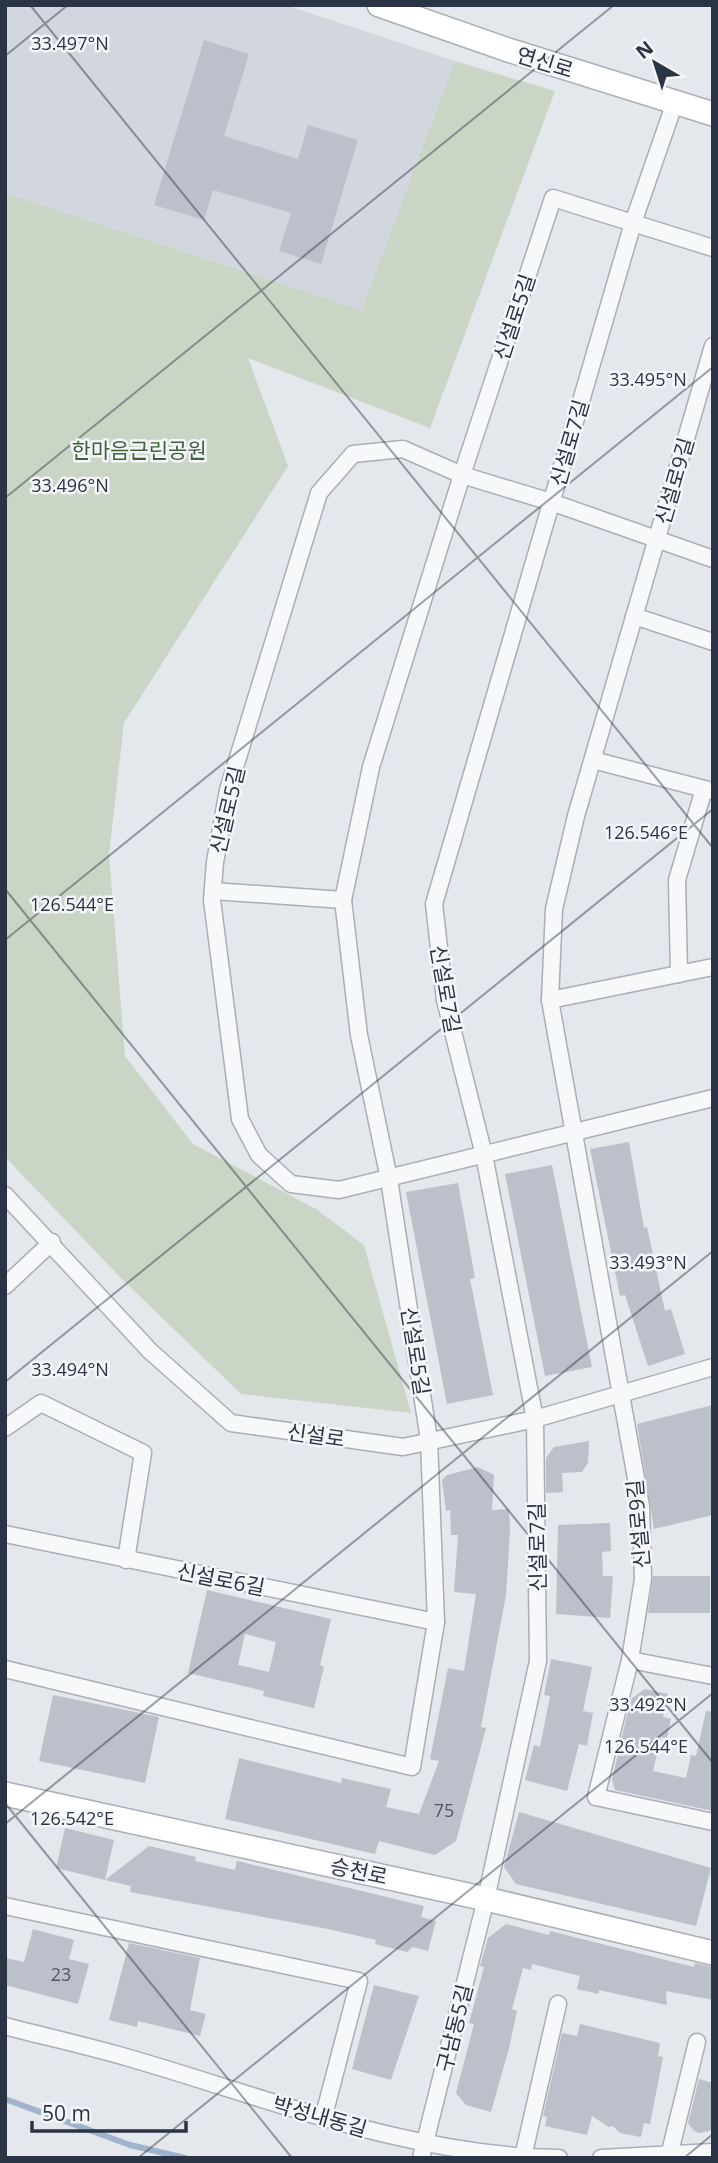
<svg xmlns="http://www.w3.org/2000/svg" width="718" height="2163" font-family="'Open Sans','Noto Sans KR',sans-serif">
  <rect width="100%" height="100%" fill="#e4e7ec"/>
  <path fill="#d2d6de" d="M5,5H285L455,61L363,310L5,193Z"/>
  <path fill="#c9d6c5" d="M455,61L555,91L430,428L248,358L288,466L124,723L109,855L125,1056L193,1144L316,1209L364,1245L411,1413L241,1394L120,1277L5,1157V193L362,310Z"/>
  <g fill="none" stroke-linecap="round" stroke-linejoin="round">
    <path stroke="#9fb4cc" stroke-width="6" d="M5,2099L130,2145L185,2158"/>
  </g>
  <g fill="#bbc0ca" fill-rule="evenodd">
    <path d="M204,40L249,54L224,136L298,159L308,125L358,140L321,264L279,251L291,213L213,190L204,220L154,205Z"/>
    <path d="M629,1142L644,1228L647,1227L665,1311L671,1309L685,1354L648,1366L625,1295L620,1296L590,1149Z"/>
    <path d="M552,1165L592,1367L545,1376L505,1174Z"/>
    <path d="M458,1183L475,1278L470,1279L493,1395L447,1404L406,1192Z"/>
    <path d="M713,1405V1515L654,1529L637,1424Z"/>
    <path d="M589,1441L588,1463L582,1472L562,1473L563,1492L546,1493V1458L554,1447Z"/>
    <path d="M478,1467L494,1475L492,1510L509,1509L510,1532L506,1595L481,1727L486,1728L456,1841L435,1855L379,1841L375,1854L225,1819L239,1758L341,1783L342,1778L391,1789L386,1807L419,1814L439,1761L430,1759L448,1668L464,1671L476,1594L454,1592L458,1535H451L450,1510L446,1511L442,1480L447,1475Z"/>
    <path d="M610,1523L611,1551L602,1552L603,1576H612L613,1579L610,1618L556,1614L558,1525Z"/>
    <path d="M653,1576H710V1613H648Z"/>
    <path d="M207,1590L331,1619L320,1665L324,1667L314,1708L263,1696L264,1691L188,1673ZM245,1634L276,1642L269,1672L238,1665Z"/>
    <path d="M551,1659L592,1667L583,1711L593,1713L587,1746L579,1744L567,1791L525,1780L534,1745L540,1747L550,1696L544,1695Z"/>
    <path d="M645,1689L668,1694L663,1717L671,1719L667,1738L661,1737L653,1771L686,1778L691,1755L696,1756L706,1711L713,1712V1811L615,1790L612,1779L631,1699Z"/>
    <path d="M53,1695L159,1717L145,1783L39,1761Z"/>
    <path d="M519,1812L711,1868L696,1926L516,1884L504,1867Z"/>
    <path d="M65,1828L114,1840L105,1880L56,1868Z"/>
    <path d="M149,1846L196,1857L195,1861L235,1870L237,1861L424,1906L421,1917L436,1921L428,1951L413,1947L407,1952L375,1944L376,1940L328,1929L130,1892L131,1886L105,1880Z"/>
    <path d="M506,1924L549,1935L550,1931L694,1967L695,1963L713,1967V2000L666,1991L667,2005L599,1990L598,1994L577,1989L580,1976L532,1964L531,1970L523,1968L512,2009L517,2011L509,2048L491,2112L466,2105L456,2093L474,2024L469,2023L484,1967L480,1966L488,1938Z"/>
    <path d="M33,1929L74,1940L69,1959L89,1964L78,2004L5,1985V1958L24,1962Z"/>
    <path d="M129,1943L200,1958L190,2010L206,2014L200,2036L138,2021L137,2027L109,2020Z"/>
    <path d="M374,1985L419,1996L391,2080L352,2069Z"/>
    <path d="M580,2024L660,2043L658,2056L663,2057L650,2124L644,2123L641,2137L620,2133L613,2126L609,2127L592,2116L587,2135L545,2126L547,2117L543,2116L562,2033L577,2036Z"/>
    <path d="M699,2079L713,2083V2130L700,2133L694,2131L688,2123Z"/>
  </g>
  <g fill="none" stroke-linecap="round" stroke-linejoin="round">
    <g stroke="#a9aeb7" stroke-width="19">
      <g id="minor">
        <path d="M713,346L576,816L554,909L550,1000L641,1506L643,1579L630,1660L596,1797L713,1822"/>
        <path d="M713,559L551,502L462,475L403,449L353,454L319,493L228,790L215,862L212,900L240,1119L259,1155L291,1184L339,1190L713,1098"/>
        <path d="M634,616L713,642"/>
        <path d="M593,760L712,791"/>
        <path d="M213,891L343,900"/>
        <path d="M679,974L677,880L704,789"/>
        <path d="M550,1000L713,967"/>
        <path d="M5,1195L150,1351L231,1423L403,1447L535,1419L713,1367"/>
        <path d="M5,1286L52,1242"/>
        <path d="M5,1428L41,1403L143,1453L126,1560"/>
        <path d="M5,1534L436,1622"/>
        <path d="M630,1660L713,1676"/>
        <path d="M5,1669L412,1767L436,1622L429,1440L389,1179L359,1035L343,900L371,767L462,475L553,198L713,248"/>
        <path d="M5,1906L359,1981L323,2119"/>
        <path d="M5,2026C46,2037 88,2046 129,2058C271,2099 410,2156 559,2158"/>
        <path d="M670,2152L697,2042"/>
        <path d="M523,2157L558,2004"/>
        <path d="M421,2158L486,1899L538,1661L535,1419L484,1155L445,1000L434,904L633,223L675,102"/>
        <path d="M601,2158L713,2152"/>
      </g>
    </g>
    <g stroke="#a9aeb7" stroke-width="26">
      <g id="secondary">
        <path d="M379,5L508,50L713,114"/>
        <path d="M5,1794L486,1899L713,1953"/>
      </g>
    </g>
    <use href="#minor" stroke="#f7f8fa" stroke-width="16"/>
    <use href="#secondary" stroke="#fff" stroke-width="23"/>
  </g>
  <path fill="none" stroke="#2b3445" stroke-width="2" stroke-opacity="0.45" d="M30,5L713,848M5,56L68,5M5,498L614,5M5,889L713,1763M5,940L713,367M5,1382L713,809M5,1803L292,2158M5,1824L713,1251M138,2158L713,1693M684,2158L713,2134"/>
  <g text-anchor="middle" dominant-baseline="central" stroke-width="5" stroke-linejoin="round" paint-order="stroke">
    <g font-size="18" fill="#4f5766">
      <text x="444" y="1810">75</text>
      <text x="61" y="1974">23</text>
    </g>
    <g font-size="21" fill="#2b3445" stroke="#f4f6f9">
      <text transform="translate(545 62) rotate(17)">연신로</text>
      <text transform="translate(514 317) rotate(-72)">신설로5길</text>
      <text transform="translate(569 443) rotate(-74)">신설로7길</text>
      <text transform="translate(674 481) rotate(-74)">신설로9길</text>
      <text transform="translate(227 810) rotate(-77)">신설로5길</text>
      <text transform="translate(446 989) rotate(80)">신설로7길</text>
      <text transform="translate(416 1351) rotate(81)">신설로5길</text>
      <text transform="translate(316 1435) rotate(8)">신설로</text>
      <text transform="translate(638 1524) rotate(-95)">신설로9길</text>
      <text transform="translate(537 1547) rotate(-91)">신설로7길</text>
      <text transform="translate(221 1579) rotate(11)">신설로6길</text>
      <text transform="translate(359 1871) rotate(12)">승천로</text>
      <text transform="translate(454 2028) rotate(-76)">구남동5길</text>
      <text transform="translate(320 2116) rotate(16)">박성내동길</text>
    </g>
    <g font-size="21" fill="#3f6138" stroke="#f4f6f9">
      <text x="139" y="450">한마음근린공원</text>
    </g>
  </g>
  <g font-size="18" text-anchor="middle" fill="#2b3445" stroke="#f4f6f9" stroke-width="5" stroke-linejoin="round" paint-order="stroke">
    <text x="70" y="50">33.497°N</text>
    <text x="648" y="386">33.495°N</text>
    <text x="70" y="492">33.496°N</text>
    <text x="646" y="839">126.546°E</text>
    <text x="72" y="911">126.544°E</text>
    <text x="648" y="1269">33.493°N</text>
    <text x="70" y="1376">33.494°N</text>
    <text x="648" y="1711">33.492°N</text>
    <text x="646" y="1753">126.544°E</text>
    <text x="72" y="1825">126.542°E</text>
  </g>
  <rect width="718" height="2163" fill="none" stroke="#2b3445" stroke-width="14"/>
  <g transform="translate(655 63) rotate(321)" stroke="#f4f6f9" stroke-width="5" paint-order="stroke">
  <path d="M0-5L12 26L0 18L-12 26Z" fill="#2b3445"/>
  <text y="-10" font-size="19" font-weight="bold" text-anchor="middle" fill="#2b3445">N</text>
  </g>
  <path d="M32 2121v10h154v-10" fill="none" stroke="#2b3445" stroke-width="3.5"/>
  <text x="42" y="2121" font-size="21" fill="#2b3445" stroke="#f4f6f9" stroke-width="5" paint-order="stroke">50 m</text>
</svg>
